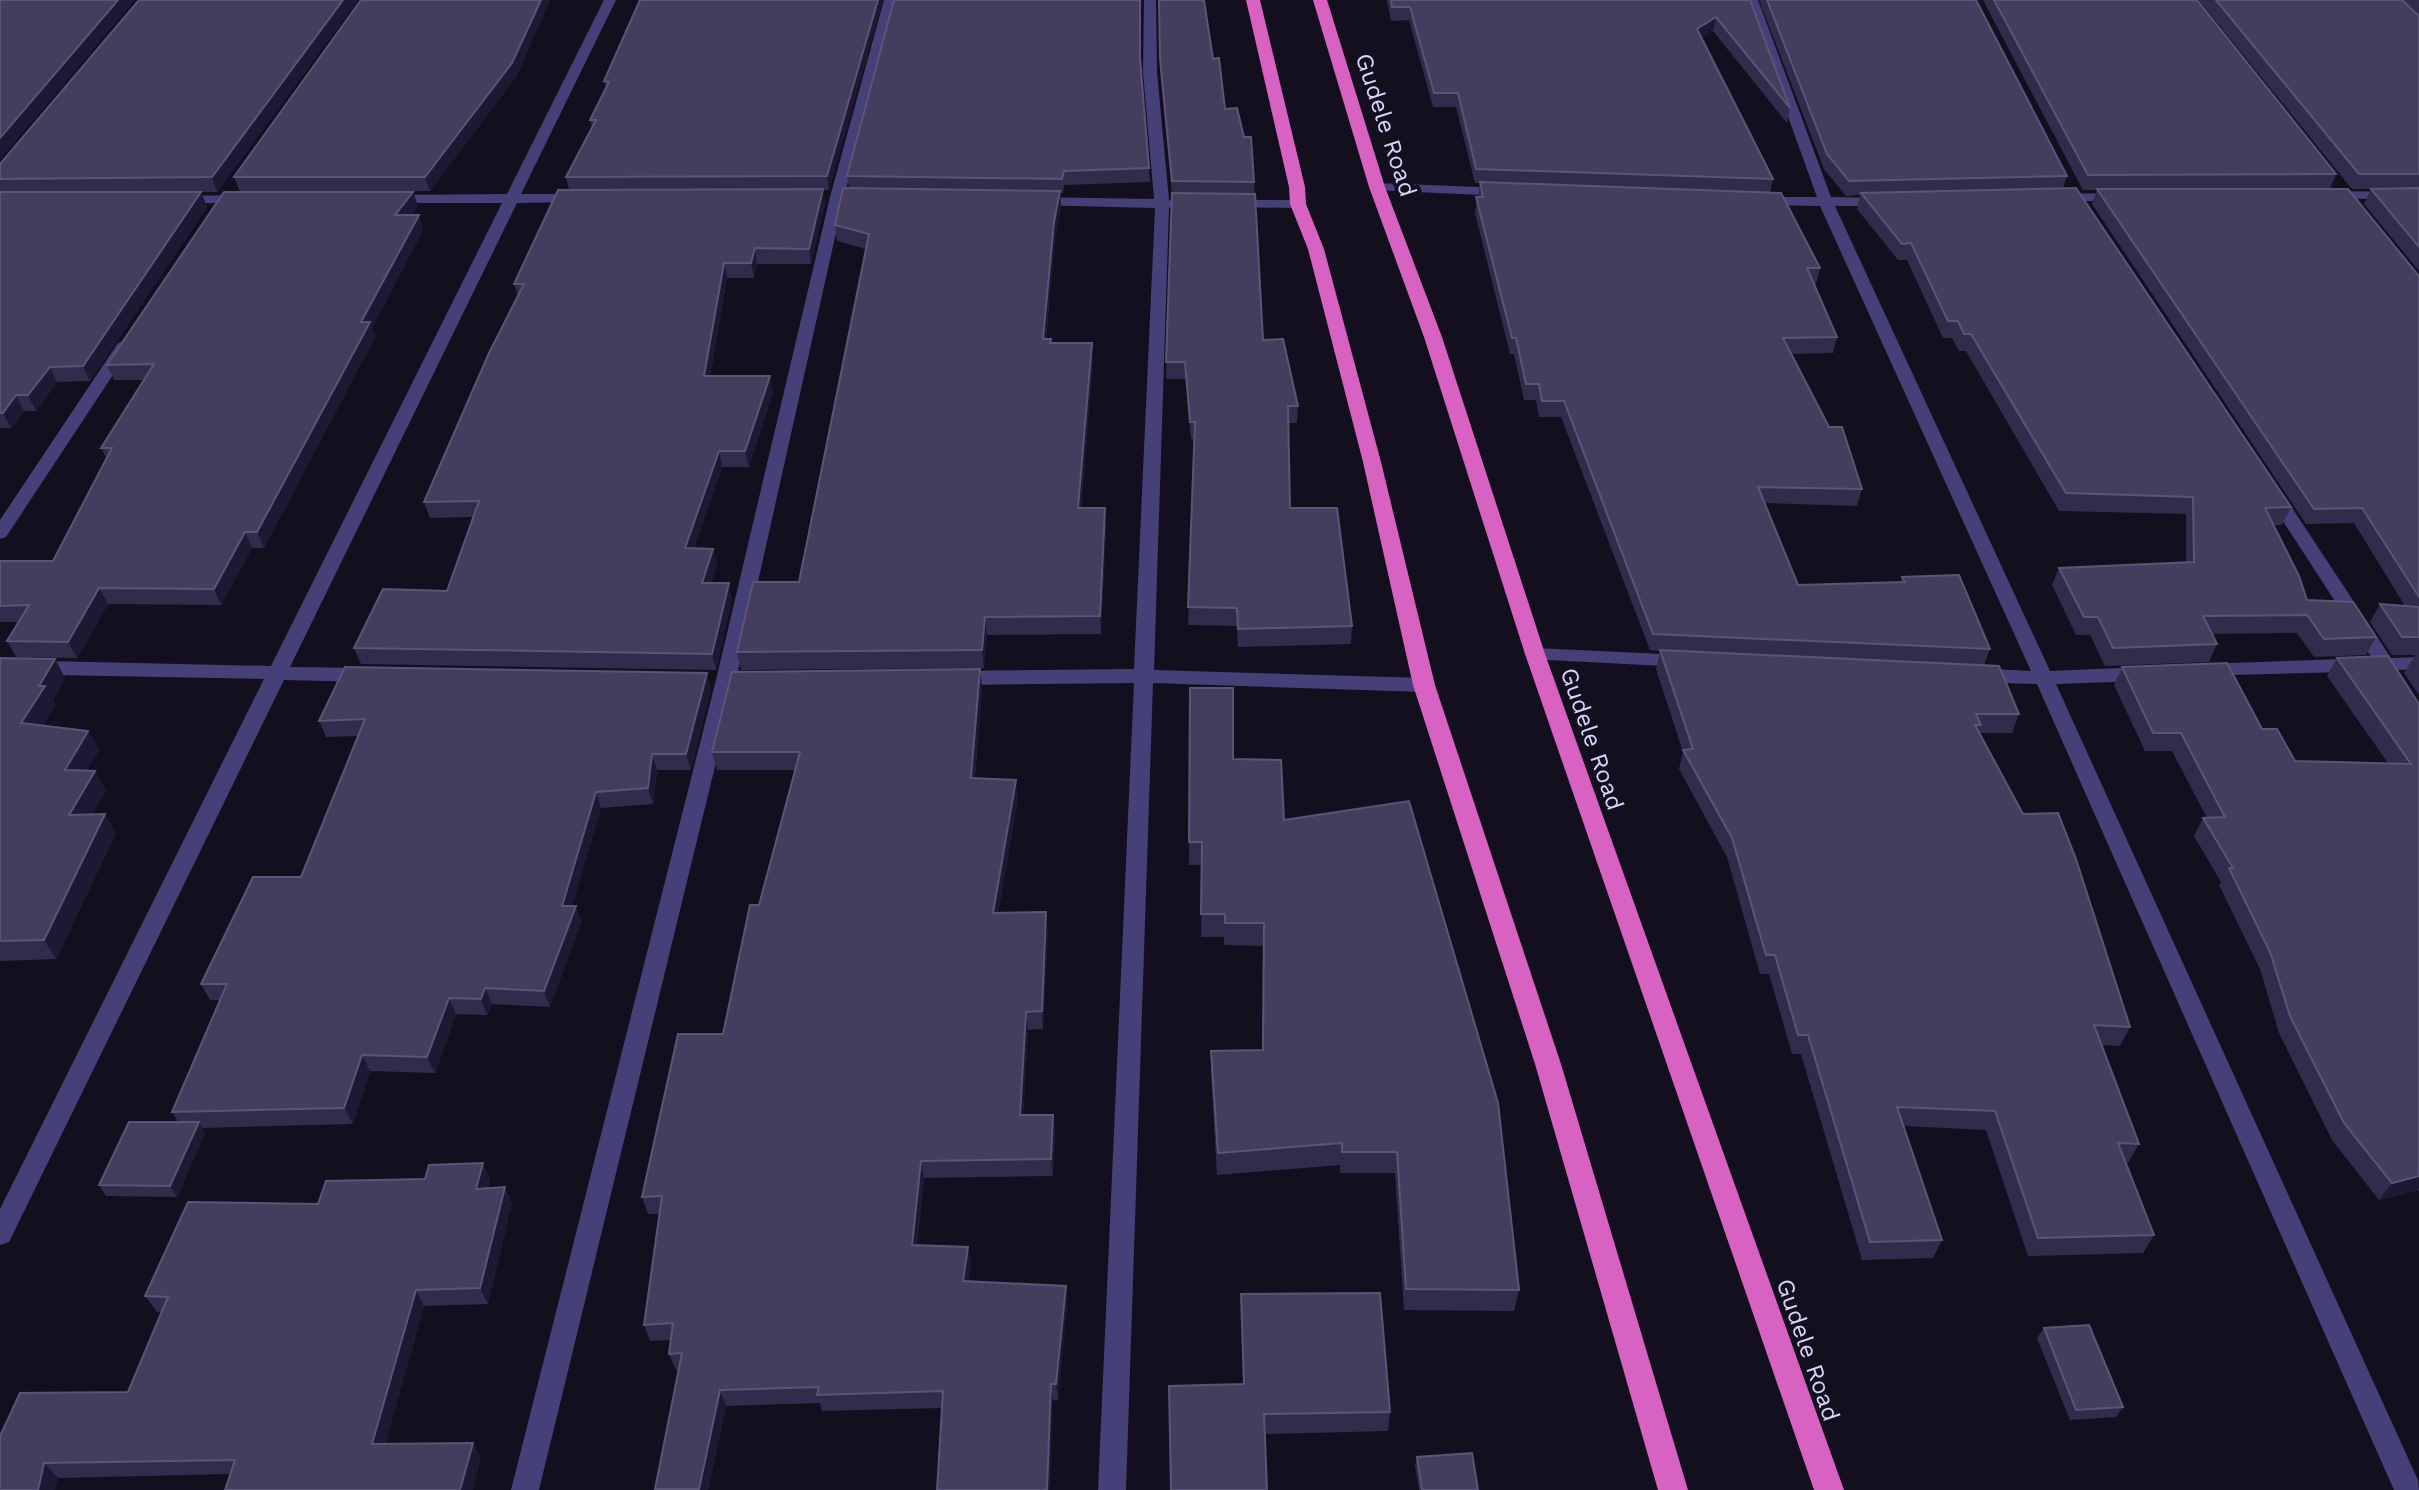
<svg xmlns="http://www.w3.org/2000/svg" width="2419" height="1490" font-family="'Work Sans',sans-serif">
  <rect width="100%" height="100%" fill="#130f1f"/>
  <g fill="none" stroke-linecap="round" stroke-linejoin="round">
    <g fill="#464079" fill-rule="evenodd">
      <path d="M604,0H616L521,194H582L589,198L582,202L517,203L290,667L368,668L378,675L368,682L284,680L9,1242L0,1245V1209L264,679L0,674V660L271,666L502,203H390L383,199L390,195L507,194Z"/>
      <path d="M884,0H896L844,197L736,680L539,1490H511L716,680L830,197Z"/>
      <path d="M1144,0H1156L1157,72L1169,200L1181,204L1169,208L1154,670L1424,678L1434,685L1424,692L1153,683L1126,1490H1098L1134,683L956,685L946,678L956,671L1134,669L1155,208L1034,205L1027,201L1034,197L1154,199L1143,72Z"/>
      <path d="M1746,0H1758L1831,197L1883,198L1890,202L1883,206H1835L2050,671L2143,667L2153,674L2143,681L2056,684L2418,1480L2419,1490H2394L2037,684L1975,682L1965,675L1975,668L2031,671L1820,206L1759,205L1752,201L1759,197H1817Z"/>
      <path d="M1377,183L1503,188L1510,192L1503,196L1372,190V184Z"/>
      <path d="M2327,191L2419,192V200L2322,198V192Z"/>
      <path d="M2119,193L2124,194V200L2055,202L2048,198L2055,194Z"/>
      <path d="M246,195L251,196V202L178,204L171,200L178,196Z"/>
      <path d="M1230,200H1298L1305,204L1298,208L1225,207L1223,204Z"/>
      <path d="M124,341L132,346L6,537L0,539V520L118,343Z"/>
      <path d="M2273,487L2279,488L2391,658L2419,657V669L2398,670L2389,676L2380,671L2196,676L2193,671L2196,666L2203,664L2372,658L2264,492Z"/>
      <path d="M1535,648L1684,655L1694,661L1684,667L1528,659L1525,654L1528,649Z"/>
    </g>
    <g fill="#d762c2" fill-rule="evenodd">
      <path d="M1246,0H1260L1305,187L1306,204L1324,249L1381,462L1435,685L1561,1064L1688,1490H1658L1535,1064L1413,685L1363,462L1308,249L1290,204L1289,187Z"/>
      <path d="M1313,0H1327L1385,187L1442,337L1545,654L1844,1490H1814L1525,654L1424,337L1369,187Z"/>
    </g>
  </g>
  <g fill="#332b4b">
    <path d="M358,0L217,192H187H201L207,207L90,381L57,382L36,411H24L11,428H0V179Z"/>
    <path d="M361,0H550L516,77L430,191L240,192L234,177Z"/>
    <path d="M883,0L829,190H823L825,204L811,264H757L754,278H727L710,376L773,392L749,467H722L694,548L713,549L717,565L711,583L732,599L716,670L361,664L354,648L447,591L473,517L430,518L424,502L518,296L514,284L569,190L566,177L592,127L590,120L606,88L604,81Z"/>
    <path d="M1159,0L1213,59L1225,109L1254,182L1263,340L1298,406L1297,423H1288L1290,508L1352,626L1351,644L1238,647L1237,626L1188,625L1194,439H1191L1186,379H1166L1172,194L1160,72Z"/>
    <path d="M1387,0H1750L1790,108L1787,123L1713,31L1702,38L1773,179L1770,193L1820,268L1816,284H1814L1837,337L1833,353L1791,354L1862,489L1857,506L1765,503L1798,585L1900,582L1902,577L1990,649L1984,665L2019,714L2012,733H1979L2130,1027L2120,1046L2101,1045L2139,1144L2128,1163H2126L2154,1235L2143,1253L2028,1256L1986,1130L1904,1126L1942,1240L1933,1258L1862,1260L1801,1054H1792L1769,974H1760L1727,857L1679,769L1683,752L1656,669L1660,651L1650,650L1561,417H1539L1536,400H1524L1514,354H1510L1475,213L1480,183H1475L1456,107H1433L1409,20L1391,21Z"/>
    <path d="M1759,0H1976L2067,176L2063,188L2291,507L2282,525H2273L2307,600L2376,637L2366,655L2314,657L2297,633L2212,634L2217,644L2209,662L2105,666L2090,635H2076L2052,585L2059,568L2186,563V514L2059,511L1966,351H1959L1952,338H1943L1907,260H1898L1857,209L1860,195L1846,196L1824,169Z"/>
    <path d="M1983,0H2197L2336,174L2330,189L2419,276V695L2404,673L2415,655H2417H2392L2370,622L2380,604L2405,606L2354,523L2306,524L2092,204L2097,190H2083Z"/>
    <path d="M2199,0H2419V271L2364,204L2371,189H2387H2352Z"/>
    <path d="M1140,64L1150,182L1064,185L1063,193H1060L1061,208L1055,238L1046,339L1093,360L1081,508L1106,525L1101,634L987,635L984,668L741,670L737,652L799,582L866,249L837,241L835,225L849,188L847,176Z"/>
    <path d="M418,206L411,215H419L423,230L372,328L375,337L264,548H252L221,605L108,604L77,658L16,657L7,641L19,622H0V561H53L107,459L101,448L144,380H114L107,365Z"/>
    <path d="M0,658L55,659L65,678L53,700L56,705L43,725L88,731L99,750L87,770L106,790L92,814L116,833L56,959L0,961Z"/>
    <path d="M2337,658L2419,704V1192L2418,1190L2379,1200L2332,1140L2279,1033L2260,969L2219,885L2221,882L2194,836L2203,818H2207L2172,751H2145L2114,685L2122,667L2262,729L2295,761L2388,763L2327,676Z"/>
    <path d="M980,669L982,688L975,778L1018,798L998,913L1048,930L1043,1029L1028,1030L1023,1115H1053L1055,1132L1053,1176L924,1178L917,1246L968,1247L971,1264L968,1282L1066,1286L1067,1303L1058,1400L942,1408L822,1411L820,1403L726,1406L708,1490H656L679,1370H676L669,1354L671,1340L650,1341L644,1325L659,1214H648L642,1197L723,1034L759,905L795,770H717L712,752Z"/>
    <path d="M1190,688L1233,759L1284,820L1519,1290L1514,1311L1404,1310L1395,1173H1340V1165L1217,1175L1211,1073V1051L1262,1050L1263,946L1224,945V937H1201L1202,865H1189Z"/>
    <path d="M711,689L691,770H657L653,804L601,808L572,906H576L581,922L550,1007L492,1004L487,1015L456,1014L435,1073L370,1071L353,1124L202,1128L205,1133L177,1197L106,1196L99,1185L178,1122L172,1112L220,1000H210L201,984L301,877L358,736L326,737L319,721Z"/>
    <path d="M490,1179L488,1188L512,1203L488,1304L424,1306L385,1444L481,1458L230,1474L58,1478L55,1490H0L128,1392L162,1312H157L145,1296L318,1204Z"/>
    <path d="M1241,1294L1390,1412L1388,1431L1265,1434L1243,1384Z"/>
    <path d="M2044,1328L2123,1407L2116,1417L2070,1420L2037,1338Z"/>
    <path d="M1417,1457L1478,1490H1419L1415,1466Z"/>
  </g>
  <g fill="#1e1832">
    <path d="M118,0H135L0,160V138Z"/>
    <path d="M343,0H358L217,192L212,177Z"/>
    <path d="M541,0H550L516,77L430,191L425,177Z"/>
    <path d="M878,0H883L829,190L827,176Z"/>
    <path d="M1716,17L1713,31L1695,43L1697,29Z"/>
    <path d="M823,189L825,204L811,264L809,249Z"/>
    <path d="M1060,191L1061,208L1055,238L1044,356L1043,339L1054,222Z"/>
    <path d="M201,192L207,207L90,381L83,366Z"/>
    <path d="M413,192L418,206L400,230L395,215Z"/>
    <path d="M419,215L423,230L372,328L375,337L264,548L257,532L361,322Z"/>
    <path d="M755,248L757,264L754,278L751,263Z"/>
    <path d="M724,263L727,278L707,392L704,376Z"/>
    <path d="M1092,343L1093,360L1079,526L1078,508Z"/>
    <path d="M50,367L57,382L36,411L28,395Z"/>
    <path d="M770,376L773,392L749,467L745,451Z"/>
    <path d="M16,395L24,411L11,428L3,413Z"/>
    <path d="M719,451L722,467L689,564L685,548Z"/>
    <path d="M1105,508L1106,525L1101,634L1100,616Z"/>
    <path d="M245,532L252,548L221,605L214,589Z"/>
    <path d="M713,549L717,565L706,599L702,583Z"/>
    <path d="M729,583L732,599L716,670L712,654Z"/>
    <path d="M99,588L108,604L77,658L68,642Z"/>
    <path d="M985,617L987,635L984,668L982,650Z"/>
    <path d="M55,659L65,678L53,700L56,705L32,742L21,723L39,686Z"/>
    <path d="M980,669L982,688L973,796L971,778Z"/>
    <path d="M707,673L711,689L691,770L686,754Z"/>
    <path d="M88,731L99,750L76,789L65,770Z"/>
    <path d="M652,754L657,770L653,804L648,788Z"/>
    <path d="M95,771L106,790L80,834L69,815Z"/>
    <path d="M1016,780L1018,798L995,931L993,913Z"/>
    <path d="M596,792L601,808L568,922L562,906Z"/>
    <path d="M105,814L116,833L56,959L44,940Z"/>
    <path d="M576,906L581,922L550,1007L544,991Z"/>
    <path d="M1046,912L1048,930L1043,1029L1042,1011Z"/>
    <path d="M485,988L492,1004L487,1015L481,999Z"/>
    <path d="M449,998L456,1014L435,1073L427,1057Z"/>
    <path d="M1026,1012L1028,1030L1022,1132L1020,1115Z"/>
    <path d="M362,1055L370,1071L353,1124L344,1108Z"/>
    <path d="M1053,1115L1055,1132L1053,1176L1051,1159Z"/>
    <path d="M199,1122L205,1133L177,1197L170,1186Z"/>
    <path d="M921,1161L924,1178L915,1262L912,1245Z"/>
    <path d="M483,1163L490,1179L483,1204L476,1189Z"/>
    <path d="M2419,1176V1188L2418,1190L2379,1200L2392,1183Z"/>
    <path d="M505,1187L512,1203L488,1304L480,1288Z"/>
    <path d="M968,1247L971,1264L966,1298L963,1281Z"/>
    <path d="M1066,1286L1067,1303L1058,1400L1056,1384Z"/>
    <path d="M416,1290L424,1306L381,1459L372,1444Z"/>
    <path d="M1051,1384L1053,1400L1050,1490H1047Z"/>
    <path d="M720,1390L726,1406L708,1490H699Z"/>
    <path d="M473,1443L481,1458L473,1490H460Z"/>
    <path d="M44,1463L58,1478L55,1490H38Z"/>
  </g>
  <g fill="#453d5e" stroke="#5c5476" stroke-width="2">
    <path d="M0,0H118L0,138Z"/>
    <path d="M139,0H343L212,177L0,179V164Z"/>
    <path d="M361,0H541L512,63L425,177H234Z"/>
    <path d="M640,0H878L827,176L566,177L596,120H590L609,82L604,81Z"/>
    <path d="M894,0H1140V58L1149,168L1064,171L1062,179L847,176Z"/>
    <path d="M1159,0H1204L1213,59L1219,58L1225,109L1237,108L1244,137H1251L1254,182L1172,181L1160,58Z"/>
    <path d="M1391,0H1750L1790,108L1716,17L1697,29L1773,179L1476,169L1458,93H1434L1410,7H1392Z"/>
    <path d="M1767,0H1976L2067,176L1849,181L1827,154Z"/>
    <path d="M1994,0H2197L2336,174L2088,175Z"/>
    <path d="M2216,0H2402L2419,16V174H2359Z"/>
    <path d="M1480,182L1781,193L1820,268H1807L1837,337L1783,338L1829,427H1842L1862,489L1758,487L1798,585L1905,582L1902,577L1959,575L1990,649L1653,634L1564,401H1542L1539,384H1526L1516,338H1512L1476,197H1483Z"/>
    <path d="M843,188L1060,191L1054,222L1043,339H1051L1050,343H1092L1078,508H1105L1100,616L985,617L982,650L737,652L753,582H799L869,234L835,225Z"/>
    <path d="M2076,188L2291,507L2265,508L2299,576L2307,600L2353,602L2376,637L2324,639L2307,615L2203,616L2217,644L2113,648L2098,617H2084L2059,568L2194,562L2193,497L2066,493L1971,334H1964L1958,321H1948L1911,243L1902,244L1861,193Z"/>
    <path d="M2419,188V247L2371,189Z"/>
    <path d="M823,189L809,249L755,248L751,263H724L704,376H770L745,451H719L685,548L713,549L702,583H729L712,654L354,648L383,589L447,591L479,501L424,502L489,353L524,284H514L558,190Z"/>
    <path d="M2097,189H2348L2419,276V597L2362,508L2314,509Z"/>
    <path d="M0,192H201L83,366L50,367L28,395H16L3,413H0Z"/>
    <path d="M224,192H413L395,215H419L361,322H370L257,532H245L214,589L99,588L68,642L7,641L29,605L0,606V561H53L112,448H101L154,364L107,365Z"/>
    <path d="M1172,193L1255,194L1263,340L1283,339L1298,406H1288L1290,508H1337L1352,626L1238,629L1237,608L1188,607L1195,422H1190L1185,362H1166Z"/>
    <path d="M2380,604L2419,607V637H2402Z"/>
    <path d="M1660,650L1999,666L2019,714H1976L1981,725H1975L2023,814L2058,813L2076,859L2130,1027L2094,1025L2139,1144L2118,1143L2154,1235L2038,1238L1995,1111L1897,1107L1942,1240L1870,1242L1808,1035H1798L1775,955H1766L1732,838L1683,750L1693,749Z"/>
    <path d="M2388,656L2419,704V1176L2392,1183L2344,1123L2290,1016L2270,952L2229,868H2233L2203,818L2225,817L2181,733H2153L2122,667L2227,663L2262,729H2277L2295,761L2411,764L2337,658Z"/>
    <path d="M0,658L55,659L39,686H45L21,723L88,731L65,770L95,771L69,815L105,814L44,940L0,941Z"/>
    <path d="M345,667L707,673L686,754H652L648,788L596,792L562,906H576L544,991L485,988L481,999L449,998L427,1057L362,1055L344,1108L172,1112L227,984H201L253,877H301L365,719L319,721Z"/>
    <path d="M980,669L971,778L1016,780L993,913L1046,912L1042,1011L1026,1012L1020,1115H1053L1051,1159L921,1161L912,1245L968,1247L963,1281L1066,1286L1056,1384H1051L1047,1490H937L943,1391L817,1395L819,1387L720,1390L699,1489H655L682,1353L669,1354L673,1323L644,1325L662,1196L642,1197L678,1034H723L750,905H759L800,752H712L732,672Z"/>
    <path d="M1190,688H1233V759L1281,760L1284,820L1409,801L1498,1103L1519,1290L1406,1289L1397,1152H1342V1143L1218,1153L1211,1051L1263,1050L1264,923H1225V914H1201L1202,842H1189Z"/>
    <path d="M129,1122H199L170,1186L99,1185Z"/>
    <path d="M483,1163L476,1189L505,1187L480,1288L416,1290L372,1444L473,1443L460,1490H225L235,1460L44,1463L38,1490H0V1436L20,1393L128,1392L168,1297L145,1296L188,1202L318,1204L326,1181L425,1179L429,1165Z"/>
    <path d="M1380,1293L1390,1412L1264,1414L1267,1490H1171L1169,1386L1244,1384L1241,1294Z"/>
    <path d="M2089,1325L2123,1407L2076,1410L2044,1328Z"/>
    <path d="M1472,1453L1478,1490H1422L1417,1457Z"/>
  </g>
  <g text-anchor="middle" dominant-baseline="central" stroke-width="8" stroke-linejoin="round" paint-order="stroke">
    <g font-size="24" fill="#dad3fa" stroke="#130f1f">
      <text transform="translate(1386 125) rotate(72)">Gudele Road</text>
      <text transform="translate(1592 739) rotate(71)">Gudele Road</text>
      <text transform="translate(1808 1350) rotate(71)">Gudele Road</text>
    </g>
  </g>
</svg>
